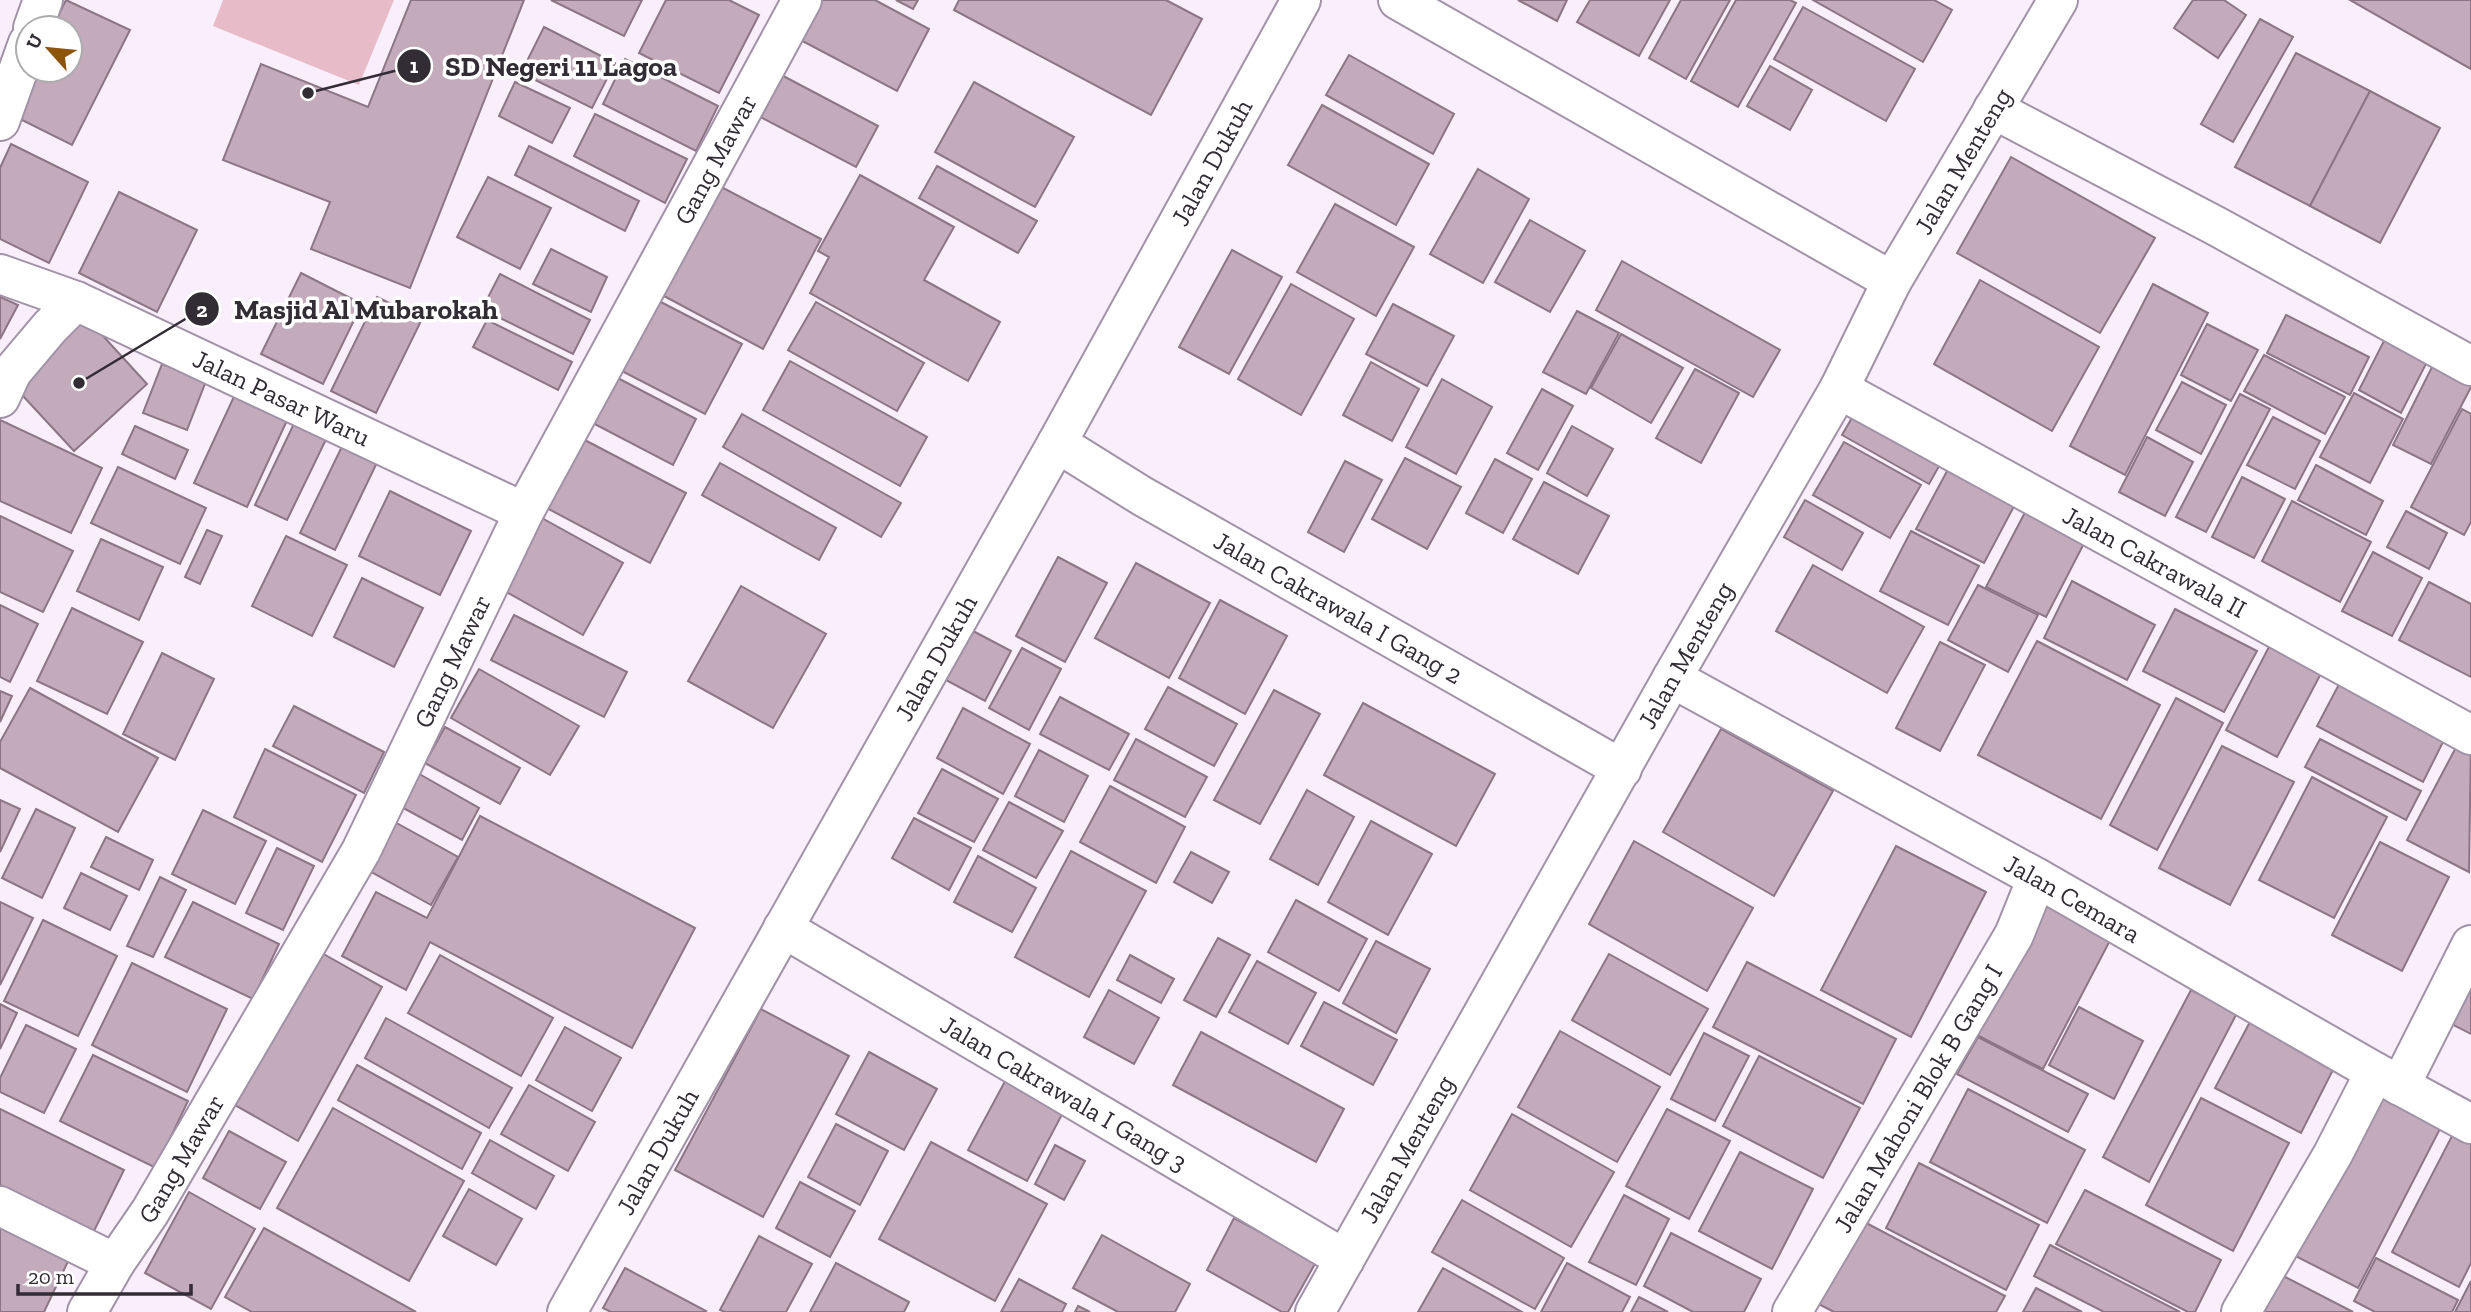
<svg xmlns="http://www.w3.org/2000/svg" width="2471" height="1312" font-family="'Zilla Slab',serif">
  <rect width="100%" height="100%" fill="#f8eefc"/>
  <path fill="#e8bbc8" d="M223,0H394L359,85L213,26Z"/>
  <g fill="#c3abbc" stroke="#8c7585" stroke-width="2">
    <path d="M66,0L130,30L72,145L10,114L31,70H70V28H52Z"/>
    <path d="M411,0H524L410,288L311,249L330,202L223,160L261,64L368,107Z"/>
    <path d="M551,0H642L624,36Z"/>
    <path d="M666,0H729L759,15L719,93L639,53Z"/>
    <path d="M813,0H875L929,29L897,91L793,36Z"/>
    <path d="M896,0H918L913,9Z"/>
    <path d="M959,0H1166L1202,19L1151,115L954,10Z"/>
    <path d="M1518,0H1567L1557,21Z"/>
    <path d="M1590,0H1670L1639,56L1577,22Z"/>
    <path d="M1681,0H1730L1686,79L1649,58Z"/>
    <path d="M1736,0H1790L1796,3L1738,107L1691,81Z"/>
    <path d="M1813,0H1934L1952,10L1923,62Z"/>
    <path d="M2193,0H2224L2246,15L2218,58L2174,28Z"/>
    <path d="M2350,0H2471V69Z"/>
    <path d="M1803,7L1915,69L1886,121L1774,59Z"/>
    <path d="M2260,19L2293,37L2233,142L2201,124Z"/>
    <path d="M544,27L615,63L592,108L521,73Z"/>
    <path d="M2296,53L2370,91L2310,206L2235,167Z"/>
    <path d="M1349,55L1454,114L1433,154L1326,95Z"/>
    <path d="M625,59L718,106L696,151L603,104Z"/>
    <path d="M1770,66L1812,90L1790,130L1747,106Z"/>
    <path d="M770,69L878,126L856,167L749,111Z"/>
    <path d="M515,82L570,108L552,143L499,116Z"/>
    <path d="M974,82L1074,137L1035,207L935,152Z"/>
    <path d="M2370,91L2440,128L2380,243L2310,206Z"/>
    <path d="M1322,105L1429,164L1396,225L1288,165Z"/>
    <path d="M595,114L687,159L665,203L574,156Z"/>
    <path d="M11,144L88,182L49,263L0,239V168Z"/>
    <path d="M529,146L639,201L625,231L515,175Z"/>
    <path d="M2011,157L2155,238L2100,333L1957,253Z"/>
    <path d="M937,166L1037,221L1018,253L919,198Z"/>
    <path d="M1478,169L1529,199L1483,283L1430,254Z"/>
    <path d="M860,175L954,227L924,280L1000,322L968,381L810,293L829,257L818,251Z"/>
    <path d="M488,177L551,208L520,269L457,237Z"/>
    <path d="M706,179L821,239L763,349L649,288Z"/>
    <path d="M119,192L197,230L157,312L79,273Z"/>
    <path d="M1335,204L1414,247L1376,316L1297,272Z"/>
    <path d="M1530,220L1585,251L1550,312L1495,282Z"/>
    <path d="M551,249L607,277L591,312L533,284Z"/>
    <path d="M1232,250L1282,277L1229,374L1179,347Z"/>
    <path d="M1622,261L1780,350L1753,397L1596,310Z"/>
    <path d="M301,273L362,304L323,384L261,354Z"/>
    <path d="M500,274L590,320L573,354L482,309Z"/>
    <path d="M1980,280L2099,347L2052,431L1934,364Z"/>
    <path d="M1291,284L1354,319L1301,415L1238,379Z"/>
    <path d="M2153,284L2208,313L2125,475L2070,446Z"/>
    <path d="M0,297L18,305L0,339Z"/>
    <path d="M377,297L422,319L376,413L331,391Z"/>
    <path d="M655,299L742,344L705,414L618,369Z"/>
    <path d="M816,302L924,363L897,411L788,350Z"/>
    <path d="M1393,304L1454,336L1427,386L1366,354Z"/>
    <path d="M1577,311L1619,333L1586,394L1543,372Z"/>
    <path d="M83,314L147,384L74,451L10,382Z"/>
    <path d="M2286,315L2369,357L2350,395L2267,353Z"/>
    <path d="M487,320L572,362L558,390L473,347Z"/>
    <path d="M2207,324L2258,350L2231,401L2181,375Z"/>
    <path d="M2389,331L2431,354L2401,413L2359,390Z"/>
    <path d="M1621,334L1683,368L1651,423L1591,388Z"/>
    <path d="M2264,355L2345,397L2325,434L2244,391Z"/>
    <path d="M2436,359L2471,376V387L2431,464L2393,445Z"/>
    <path d="M790,361L927,437L900,486L763,410Z"/>
    <path d="M1371,362L1419,389L1392,441L1343,415Z"/>
    <path d="M162,364L206,381L187,430L143,413Z"/>
    <path d="M1695,369L1739,393L1701,463L1656,438Z"/>
    <path d="M610,374L696,419L673,465L587,420Z"/>
    <path d="M1442,379L1492,407L1456,474L1406,447Z"/>
    <path d="M2182,382L2226,405L2201,454L2156,430Z"/>
    <path d="M1542,389L1573,406L1538,470L1507,453Z"/>
    <path d="M237,390L290,414L247,507L194,483Z"/>
    <path d="M2354,393L2403,419L2370,483L2320,457Z"/>
    <path d="M2240,394L2270,409L2206,532L2176,517Z"/>
    <path d="M1860,404L1947,452L1929,484L1842,435Z"/>
    <path d="M301,409L333,425L287,520L255,505Z"/>
    <path d="M2462,409L2471,414V522L2464,535L2411,507Z"/>
    <path d="M742,414L901,503L881,537L723,447Z"/>
    <path d="M2273,417L2320,441L2295,489L2247,465Z"/>
    <path d="M0,420L102,468L71,533L0,501Z"/>
    <path d="M135,426L188,450L175,479L122,454Z"/>
    <path d="M1572,426L1613,449L1587,496L1547,473Z"/>
    <path d="M349,432L384,448L335,550L300,533Z"/>
    <path d="M579,437L686,493L650,563L543,506Z"/>
    <path d="M2147,437L2193,462L2165,516L2119,492Z"/>
    <path d="M1844,442L1921,485L1890,538L1813,495Z"/>
    <path d="M1405,458L1461,487L1427,549L1372,519Z"/>
    <path d="M1954,458L2021,493L1984,563L1916,529Z"/>
    <path d="M1495,459L1532,479L1503,533L1466,513Z"/>
    <path d="M1345,461L1382,480L1344,552L1308,532Z"/>
    <path d="M720,463L836,528L819,560L702,495Z"/>
    <path d="M2316,465L2383,501L2366,535L2298,500Z"/>
    <path d="M118,467L206,508L180,564L91,523Z"/>
    <path d="M2242,477L2285,499L2254,558L2212,537Z"/>
    <path d="M1544,482L1609,516L1578,574L1513,539Z"/>
    <path d="M390,491L471,531L440,595L359,556Z"/>
    <path d="M2033,497L2092,528L2046,617L1986,587Z"/>
    <path d="M1805,500L1863,533L1842,570L1784,537Z"/>
    <path d="M2292,501L2371,542L2340,602L2262,561Z"/>
    <path d="M2406,511L2447,533L2429,569L2387,547Z"/>
    <path d="M0,516L73,551L43,612L0,592Z"/>
    <path d="M540,517L623,563L583,635L501,589Z"/>
    <path d="M207,530L222,536L200,584L185,577Z"/>
    <path d="M1911,531L1979,566L1948,625L1880,591Z"/>
    <path d="M286,536L347,565L312,636L252,606Z"/>
    <path d="M101,539L163,567L139,620L77,591Z"/>
    <path d="M2373,552L2422,578L2392,636L2342,611Z"/>
    <path d="M1058,557L1107,583L1065,662L1016,636Z"/>
    <path d="M1136,563L1210,603L1169,678L1095,638Z"/>
    <path d="M1813,565L1924,627L1887,693L1776,631Z"/>
    <path d="M362,578L423,608L394,667L334,637Z"/>
    <path d="M2072,581L2155,625L2127,680L2044,638Z"/>
    <path d="M2429,582L2471,604V677L2399,640Z"/>
    <path d="M1978,585L2038,615L2008,672L1948,640Z"/>
    <path d="M741,586L826,634L773,728L688,681Z"/>
    <path d="M1220,600L1287,636L1245,714L1179,678Z"/>
    <path d="M0,605L38,624L10,682L0,677Z"/>
    <path d="M72,608L143,642L107,714L37,681Z"/>
    <path d="M2175,609L2257,651L2224,712L2143,671Z"/>
    <path d="M514,615L627,672L604,717L491,660Z"/>
    <path d="M973,631L1011,651L985,701L946,680Z"/>
    <path d="M2274,637L2326,664L2277,757L2226,730Z"/>
    <path d="M2037,641L2160,705L2101,819L1978,755Z"/>
    <path d="M1940,642L1985,665L1940,751L1896,728Z"/>
    <path d="M1022,648L1061,669L1029,730L989,708Z"/>
    <path d="M162,653L214,679L175,760L123,734Z"/>
    <path d="M479,669L579,726L550,775L451,718Z"/>
    <path d="M2346,671L2451,726L2423,782L2317,726Z"/>
    <path d="M1168,687L1237,724L1214,766L1145,729Z"/>
    <path d="M30,688L158,758L118,832L0,768V742Z"/>
    <path d="M1274,690L1320,714L1260,824L1214,800Z"/>
    <path d="M0,691L12,696L0,722Z"/>
    <path d="M1060,697L1129,734L1109,770L1040,734Z"/>
    <path d="M2176,698L2223,723L2157,850L2110,825Z"/>
    <path d="M1363,703L1495,774L1456,846L1324,775Z"/>
    <path d="M294,706L384,752L364,793L273,746Z"/>
    <path d="M963,708L1030,744L1003,794L937,758Z"/>
    <path d="M445,727L520,768L500,804L425,763Z"/>
    <path d="M1721,729L1833,791L1774,896L1663,832Z"/>
    <path d="M2462,736L2471,741L2469,872L2407,840Z"/>
    <path d="M1136,739L1207,777L1185,817L1114,780Z"/>
    <path d="M2320,739L2421,791L2406,820L2305,767Z"/>
    <path d="M2222,746L2294,782L2230,905L2159,868Z"/>
    <path d="M265,749L356,795L322,862L234,817Z"/>
    <path d="M1039,750L1088,776L1064,822L1015,796Z"/>
    <path d="M942,769L998,799L974,842L918,813Z"/>
    <path d="M414,771L479,808L462,840L396,804Z"/>
    <path d="M2312,777L2387,817L2334,918L2259,880Z"/>
    <path d="M1110,786L1185,827L1156,883L1080,842Z"/>
    <path d="M1307,790L1354,817L1318,885L1270,859Z"/>
    <path d="M0,800L20,809L0,852Z"/>
    <path d="M1009,802L1063,831L1036,878L983,850Z"/>
    <path d="M36,809L75,828L42,898L2,878Z"/>
    <path d="M203,810L266,841L235,904L172,874Z"/>
    <path d="M480,816L695,928L632,1048L430,942L406,990L342,956L376,892L427,918Z"/>
    <path d="M914,818L971,848L949,890L892,858Z"/>
    <path d="M393,821L458,857L431,905L366,869Z"/>
    <path d="M1371,821L1432,854L1388,935L1328,902Z"/>
    <path d="M106,837L153,860L139,890L91,867Z"/>
    <path d="M1634,841L1753,908L1707,991L1589,924Z"/>
    <path d="M2380,842L2449,877L2402,971L2332,935Z"/>
    <path d="M1896,846L1986,892L1911,1037L1821,990Z"/>
    <path d="M277,848L314,866L283,930L246,913Z"/>
    <path d="M1071,851L1146,891L1089,997L1015,957Z"/>
    <path d="M1191,852L1229,872L1212,903L1174,882Z"/>
    <path d="M978,856L1036,888L1012,932L954,902Z"/>
    <path d="M81,873L127,896L110,930L64,908Z"/>
    <path d="M160,877L186,890L153,957L127,946Z"/>
    <path d="M2045,890L2117,927L2043,1069L1971,1032Z"/>
    <path d="M1296,900L1367,939L1339,991L1268,952Z"/>
    <path d="M0,902L33,918L0,985Z"/>
    <path d="M193,902L279,944L253,999L165,957Z"/>
    <path d="M43,920L117,956L78,1036L4,1001Z"/>
    <path d="M1218,938L1250,955L1216,1017L1184,1000Z"/>
    <path d="M1376,941L1430,969L1396,1033L1343,1003Z"/>
    <path d="M2471,949V1034L2436,1016Z"/>
    <path d="M320,952L382,987L298,1141L235,1105Z"/>
    <path d="M1609,954L1708,1009L1670,1075L1572,1020Z"/>
    <path d="M440,955L553,1018L521,1076L408,1013Z"/>
    <path d="M1130,955L1174,979L1161,1003L1117,980Z"/>
    <path d="M1257,961L1316,993L1288,1044L1229,1012Z"/>
    <path d="M1747,962L1896,1039L1863,1104L1713,1027Z"/>
    <path d="M132,963L227,1009L187,1092L92,1045Z"/>
    <path d="M1109,990L1159,1018L1134,1064L1084,1037Z"/>
    <path d="M2191,990L2237,1013L2149,1182L2103,1157Z"/>
    <path d="M1324,1002L1397,1040L1373,1085L1301,1046Z"/>
    <path d="M0,1004L17,1013L0,1049Z"/>
    <path d="M2079,1007L2143,1041L2114,1099L2049,1065Z"/>
    <path d="M761,1009L849,1056L763,1217L675,1170Z"/>
    <path d="M386,1018L512,1088L489,1128L365,1058Z"/>
    <path d="M2252,1018L2337,1062L2301,1133L2215,1088Z"/>
    <path d="M26,1025L76,1049L44,1113L0,1092V1078Z"/>
    <path d="M565,1027L621,1058L592,1111L536,1080Z"/>
    <path d="M1560,1031L1660,1087L1617,1162L1518,1107Z"/>
    <path d="M1201,1032L1344,1109L1316,1162L1173,1085Z"/>
    <path d="M1704,1033L1749,1056L1715,1121L1671,1099Z"/>
    <path d="M1978,1037L2088,1094L2068,1132L1957,1074Z"/>
    <path d="M869,1052L937,1089L904,1150L836,1114Z"/>
    <path d="M93,1055L188,1101L156,1168L60,1121Z"/>
    <path d="M1759,1056L1860,1108L1823,1178L1723,1126Z"/>
    <path d="M357,1065L481,1133L462,1169L338,1100Z"/>
    <path d="M1010,1072L1068,1103L1027,1181L968,1150Z"/>
    <path d="M529,1085L595,1122L568,1171L501,1134Z"/>
    <path d="M2369,1087L2442,1125L2358,1288L2284,1250Z"/>
    <path d="M1968,1089L2085,1150L2047,1223L1930,1162Z"/>
    <path d="M2201,1098L2289,1143L2233,1251L2146,1205Z"/>
    <path d="M333,1108L464,1181L409,1281L277,1208Z"/>
    <path d="M0,1109L124,1170L94,1231L0,1185Z"/>
    <path d="M1667,1109L1730,1141L1689,1219L1626,1186Z"/>
    <path d="M1512,1114L1614,1172L1571,1247L1470,1190Z"/>
    <path d="M836,1124L888,1151L860,1205L808,1177Z"/>
    <path d="M229,1131L286,1162L260,1209L203,1178Z"/>
    <path d="M2453,1134L2471,1144V1263L2459,1287L2392,1252Z"/>
    <path d="M490,1140L554,1176L536,1209L472,1173Z"/>
    <path d="M931,1142L1047,1204L995,1301L879,1239Z"/>
    <path d="M1055,1145L1085,1161L1064,1200L1035,1184Z"/>
    <path d="M1740,1152L1813,1189L1772,1269L1699,1231Z"/>
    <path d="M1919,1163L2039,1225L2006,1290L1886,1228Z"/>
    <path d="M800,1182L855,1211L830,1257L776,1228Z"/>
    <path d="M469,1189L522,1219L496,1265L443,1236Z"/>
    <path d="M2085,1190L2221,1260L2195,1312H2188L2056,1244Z"/>
    <path d="M189,1192L255,1229L211,1309L145,1273Z"/>
    <path d="M1624,1195L1669,1219L1636,1285L1589,1262Z"/>
    <path d="M1462,1200L1564,1258L1535,1309L1432,1252Z"/>
    <path d="M1851,1215L2005,1296L1996,1312H1834L1809,1299Z"/>
    <path d="M1234,1218L1316,1262L1288,1312H1282L1207,1270Z"/>
    <path d="M0,1222L71,1255L44,1312H0Z"/>
    <path d="M264,1228L416,1312H252L225,1297Z"/>
    <path d="M1671,1233L1761,1279L1744,1312H1693L1644,1286Z"/>
    <path d="M1102,1235L1190,1284L1175,1312H1118L1073,1288Z"/>
    <path d="M759,1236L812,1264L786,1312H725L720,1310Z"/>
    <path d="M2050,1245L2180,1312H2104L2034,1276Z"/>
    <path d="M2376,1258L2458,1300L2452,1312H2375L2354,1301Z"/>
    <path d="M836,1263L909,1302L904,1312H810Z"/>
    <path d="M1567,1263L1630,1297L1622,1312H1541Z"/>
    <path d="M625,1268L706,1311L705,1312H611L603,1308Z"/>
    <path d="M1443,1268L1522,1312H1418Z"/>
    <path d="M2268,1268L2353,1312H2245Z"/>
    <path d="M1019,1279L1066,1304L1062,1312H1001Z"/>
    <path d="M2471,1281V1312H2455Z"/>
    <path d="M2036,1288L2082,1312H2023Z"/>
    <path d="M1639,1297L1668,1312H1631Z"/>
    <path d="M1078,1306L1090,1312H1075Z"/>
  </g>
  <g fill="none" stroke-linecap="round" stroke-linejoin="round">
    <g stroke="#a192a8" stroke-width="42">
      <g id="street">
        <path d="M1398,0L1892,281"/>
        <path d="M33,28L43,0"/>
        <path d="M1993,109L2216,226L2471,366"/>
        <path d="M0,121L28,43"/>
        <path id="s1" d="M0,274L76,301L524,512"/>
        <path id="s2" d="M1839,389L2471,735"/>
        <path d="M0,398L12,372L50,327L76,301"/>
        <path id="s3" d="M1057,443L1142,496L1622,769"/>
        <path id="s4" d="M1672,678L2037,878L2375,1072L2471,1124"/>
        <path id="s5" d="M783,928L1345,1259"/>
        <path d="M2400,1086L2471,945"/>
        <path d="M0,1206L115,1263"/>
        <path id="s6" d="M87,1312L115,1263L150,1212L361,851L524,512L802,0"/>
        <path id="s7" d="M1792,1312L2014,935L2037,878"/>
        <path d="M2241,1312L2333,1154L2375,1072"/>
      </g>
    </g>
    <g stroke="#a192a8" stroke-width="42">
      <g id="secondary">
        <path id="s8" d="M567,1312L1057,443L1301,0"/>
        <path id="s9" d="M1315,1312L1672,678L1839,389L1892,281L2058,0"/>
      </g>
    </g>
    <use href="#street" stroke="#fff" stroke-width="38"/>
    <use href="#secondary" stroke="#fff" stroke-width="38"/>
  </g>
  <g text-anchor="middle" dominant-baseline="central" stroke-width="7" stroke-linejoin="round" paint-order="stroke">
    <g font-size="26" fill="#322c35" stroke="#fff">
      <text stroke="none"><textPath href="#s6" startOffset="1314">Gang Mawar</textPath></text>
      <text stroke="none"><textPath href="#s9" startOffset="1321">Jalan Menteng</textPath></text>
      <text stroke="none"><textPath href="#s8" startOffset="1318">Jalan Dukuh</textPath></text>
      <text stroke="none"><textPath href="#s1" startOffset="308">Jalan Pasar Waru</textPath></text>
      <text stroke="none"><textPath href="#s2" startOffset="360">Jalan Cakrawala II</textPath></text>
      <text stroke="none"><textPath href="#s3" startOffset="326">Jalan Cakrawala I Gang 2</textPath></text>
      <text stroke="none"><textPath href="#s9" startOffset="754">Jalan Menteng</textPath></text>
      <text stroke="none"><textPath href="#s8" startOffset="751">Jalan Dukuh</textPath></text>
      <text stroke="none"><textPath href="#s6" startOffset="747">Gang Mawar</textPath></text>
      <text stroke="none"><textPath href="#s4" startOffset="457">Jalan Cemara</textPath></text>
      <text stroke="none"><textPath href="#s5" startOffset="326">Jalan Cakrawala I Gang 3</textPath></text>
      <text stroke="none"><textPath href="#s7" startOffset="248">Jalan Mahoni Blok B Gang I</textPath></text>
      <text stroke="none"><textPath href="#s9" startOffset="187">Jalan Menteng</textPath></text>
      <text stroke="none"><textPath href="#s8" startOffset="184">Jalan Dukuh</textPath></text>
      <text stroke="none"><textPath href="#s6" startOffset="180">Gang Mawar</textPath></text>
    </g>
  </g>
  <path fill="none" stroke="#322c35" stroke-width="2.5" d="M308 93L414 66M79 383L202 309"/>
  <g fill="#322c35" stroke="#fff" stroke-width="2.5">
    <circle cx="308" cy="93" r="7"/>
    <circle cx="79" cy="383" r="7"/>
    <circle cx="414" cy="66" r="18"/>
    <circle cx="202" cy="309" r="18"/>
  </g>
  <g font-size="21" text-anchor="middle" font-weight="bold" fill="#fff">
    <text x="414" y="73">1</text>
    <text x="202" y="317">2</text>
  </g>
  <g font-size="28" text-anchor="middle" font-weight="bold" fill="#322c35" stroke="#fff" stroke-width="7" stroke-linejoin="round" paint-order="stroke">
    <text x="561" y="76">SD Negeri 11 Lagoa</text>
    <text x="366" y="319">Masjid Al Mubarokah</text>
  </g>
  <g transform="translate(49 49) rotate(297)"><circle r="33" fill="#ffffff" stroke="#adabae" stroke-width="2"/>
  <path d="M0-5L12 26L0 18L-12 26Z" fill="#8d540c"/>
  <text y="-10" font-size="19" font-weight="bold" text-anchor="middle" fill="#322c35">U</text>
  </g>
  <path d="M18 1284v10h173v-10" fill="none" stroke="#322c35" stroke-width="3.5"/>
  <text x="28" y="1284" font-size="21" fill="#322c35" stroke="#ffffff" stroke-width="5" paint-order="stroke">20 m</text>
</svg>
